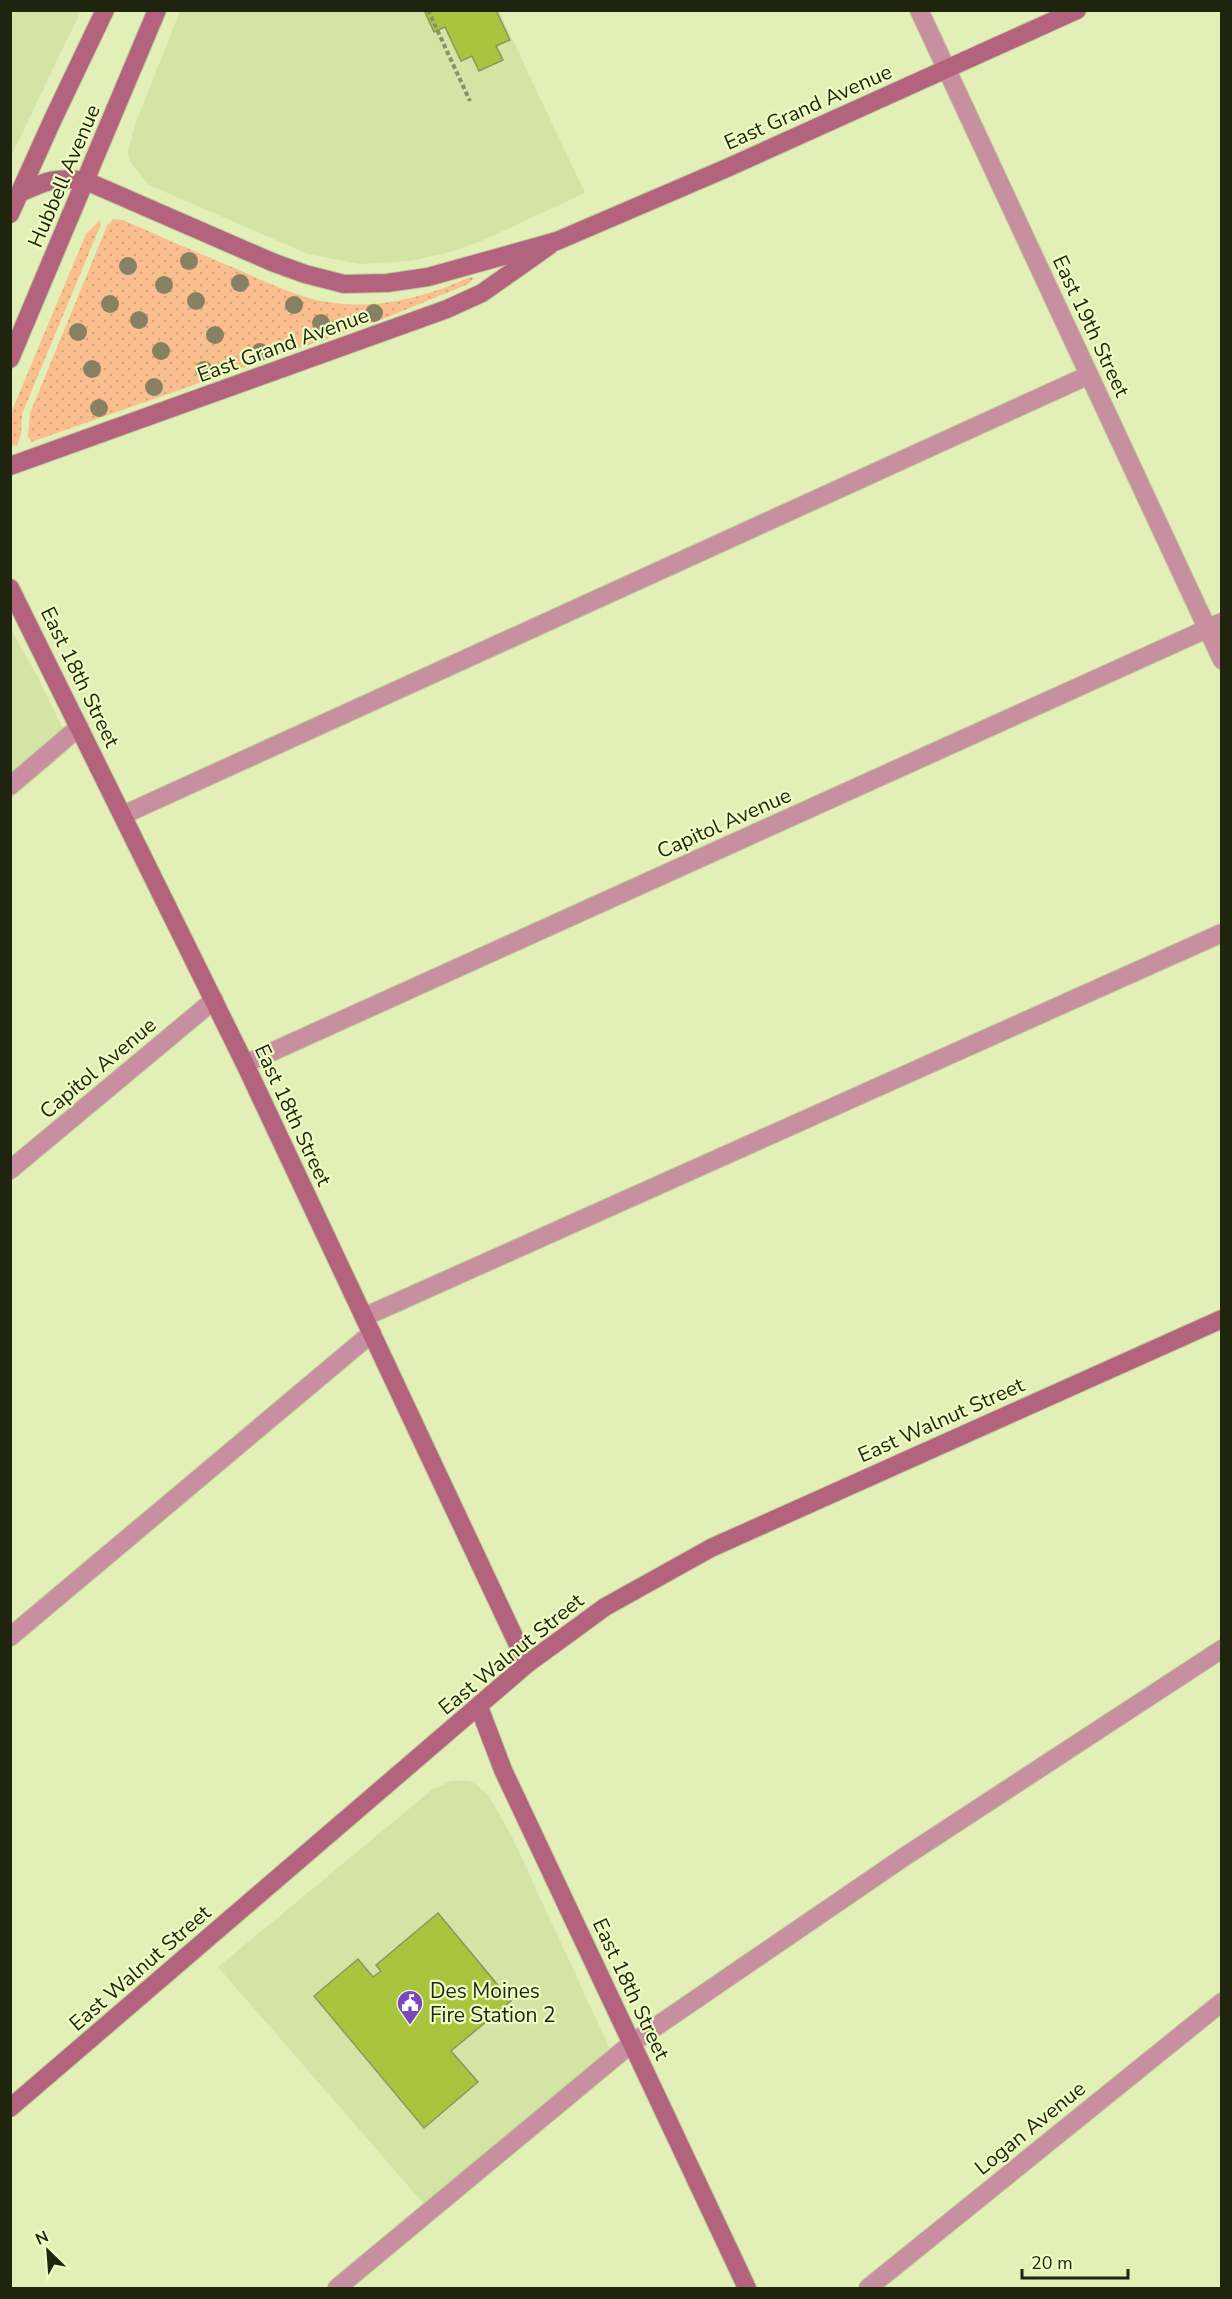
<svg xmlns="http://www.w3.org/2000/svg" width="1232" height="2299" font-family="'Nunito Sans',sans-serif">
  <defs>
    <pattern id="grass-dots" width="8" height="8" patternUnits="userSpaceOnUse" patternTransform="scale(1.5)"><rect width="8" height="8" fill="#fabe8f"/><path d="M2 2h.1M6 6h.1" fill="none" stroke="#d6a37a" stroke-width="1.8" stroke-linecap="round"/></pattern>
  </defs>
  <rect width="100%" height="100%" fill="#e2f0b8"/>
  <g fill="#d4e4a5">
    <path d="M11,10L81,11L11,156L10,11Z"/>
    <path d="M180,11H499L585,193L479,242L447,253L410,261L360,264L308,254L149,185L130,162L128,151L136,122Z"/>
    <path d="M10,628L38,677L72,747L11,799Z"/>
    <path d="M451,1781H469L477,1785L489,1796L513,1839L610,2049L424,2204L218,1967L433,1789Z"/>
  </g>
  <g fill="url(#grass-dots)">
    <path d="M113,219L123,220C159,236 196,252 232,267C260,279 288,293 317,300C368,312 422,299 468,278L472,277L474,278L468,284L388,317L31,442L28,436L30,413L107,226Z"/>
    <path d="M100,220L101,224L22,414L21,434L17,446L11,445V413L86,234Z"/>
  </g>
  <g fill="#abc43d" stroke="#8a9762" stroke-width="1.5">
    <path d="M424,10H496L510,40L496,46L503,60L479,71L472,56L461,61L445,27L434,32Z"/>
    <path d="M438,1913L511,2001L451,2051L478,2082L424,2128L314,1996L358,1959L373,1977L381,1971L376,1965Z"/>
  </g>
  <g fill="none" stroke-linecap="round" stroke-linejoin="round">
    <g stroke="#bfcb99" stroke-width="20">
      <g id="lane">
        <path d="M10,786L79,727"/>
        <path d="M123,815L1089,375"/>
        <path d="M364,1317L1222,933"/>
        <path d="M10,1637L372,1333"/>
        <path d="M337,2288L632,2043L904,1857L1222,1649"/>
      </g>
    </g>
    <g stroke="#bfcb99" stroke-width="20">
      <g id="street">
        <path d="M919,10L1222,660"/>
        <path d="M245,1064L1222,622"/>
        <path d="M10,1170L214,1000"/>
        <path d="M868,2288L1222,2002"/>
      </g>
    </g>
    <g stroke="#bfcb99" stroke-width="20">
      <g id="secondary">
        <path d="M20,193C45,181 58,176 86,181L272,262L305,274L344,284L387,283L428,277L557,241L727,168L1077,10"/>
        <path d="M10,214L53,119L105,10"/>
        <path d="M10,359L157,10"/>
        <path d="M10,466L447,309L482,293L550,245"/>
        <path d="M10,588L245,1064L527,1664"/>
        <path d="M479,1707L503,1770L747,2288"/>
        <path d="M10,2108L527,1664L605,1607L711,1548L1222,1319"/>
      </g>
    </g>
    <path stroke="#879169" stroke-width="4" stroke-dasharray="4.5 3" stroke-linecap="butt" d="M428,10L470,101"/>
    <use href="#lane" stroke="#c88fa0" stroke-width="18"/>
    <use href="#street" stroke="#c88fa0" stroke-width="18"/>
    <use href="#secondary" stroke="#b3637e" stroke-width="18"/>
  </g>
  <g fill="#868261">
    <circle cx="189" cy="261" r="9"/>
    <circle cx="128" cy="266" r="9"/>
    <circle cx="240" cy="283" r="9"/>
    <circle cx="164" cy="285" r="9"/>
    <circle cx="196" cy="301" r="9"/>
    <circle cx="110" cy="304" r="9"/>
    <circle cx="294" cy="305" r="9"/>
    <circle cx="374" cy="313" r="9"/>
    <circle cx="139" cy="320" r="9"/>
    <circle cx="321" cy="323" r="9"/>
    <circle cx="78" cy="332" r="9"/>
    <circle cx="215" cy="335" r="9"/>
    <circle cx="161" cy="351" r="9"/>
    <circle cx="260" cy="352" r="9"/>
    <circle cx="92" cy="369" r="9"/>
    <circle cx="204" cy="370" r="9"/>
    <circle cx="154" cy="387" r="9"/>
    <circle cx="99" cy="408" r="9"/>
  </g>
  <defs>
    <g id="civic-pin" transform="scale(1.35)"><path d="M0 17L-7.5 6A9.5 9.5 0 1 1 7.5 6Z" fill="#7947be" stroke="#effdc5"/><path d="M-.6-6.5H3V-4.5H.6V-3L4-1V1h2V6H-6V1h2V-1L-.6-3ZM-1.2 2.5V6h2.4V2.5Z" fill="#fff"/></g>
  </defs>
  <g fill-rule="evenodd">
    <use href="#civic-pin" x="410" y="2003"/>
  </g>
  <g text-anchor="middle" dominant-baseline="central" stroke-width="4.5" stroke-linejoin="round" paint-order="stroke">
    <g font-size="21" fill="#1f240e" stroke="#effdc5">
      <text transform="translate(808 107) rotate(-24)">East Grand Avenue</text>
      <text transform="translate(64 176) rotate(-67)">Hubbell Avenue</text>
      <text transform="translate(1091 326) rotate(65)">East 19th Street</text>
      <text transform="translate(283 345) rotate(-20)">East Grand Avenue</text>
      <text transform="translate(80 677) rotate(64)">East 18th Street</text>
      <text transform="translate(724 823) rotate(-24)">Capitol Avenue</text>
      <text transform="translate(98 1068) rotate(-40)">Capitol Avenue</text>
      <text transform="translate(293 1115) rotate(65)">East 18th Street</text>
      <text transform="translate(941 1420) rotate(-24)">East Walnut Street</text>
      <text transform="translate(511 1654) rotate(-39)">East Walnut Street</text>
      <text transform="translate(140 1968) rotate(-41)">East Walnut Street</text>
      <text transform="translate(631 1989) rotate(65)">East 18th Street</text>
      <text transform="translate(1030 2128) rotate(-39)">Logan Avenue</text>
    </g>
    <g font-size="21" fill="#1f240e" stroke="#effdc5" text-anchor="start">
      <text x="430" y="1991">Des Moines<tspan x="430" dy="24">Fire Station 2</tspan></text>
    </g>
  </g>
  <rect width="1232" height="2299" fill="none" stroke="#1f240e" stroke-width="24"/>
  <g transform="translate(48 2251) rotate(335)" stroke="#effdc5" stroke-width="4.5" paint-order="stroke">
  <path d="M0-4.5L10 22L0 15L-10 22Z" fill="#1f240e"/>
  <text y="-9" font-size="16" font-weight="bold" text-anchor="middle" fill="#1f240e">N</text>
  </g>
  <path d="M1022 2269v9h106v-9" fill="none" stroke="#1f240e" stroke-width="3"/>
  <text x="1031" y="2269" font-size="18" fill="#1f240e" stroke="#effdc5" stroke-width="4.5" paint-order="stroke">20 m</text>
</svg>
